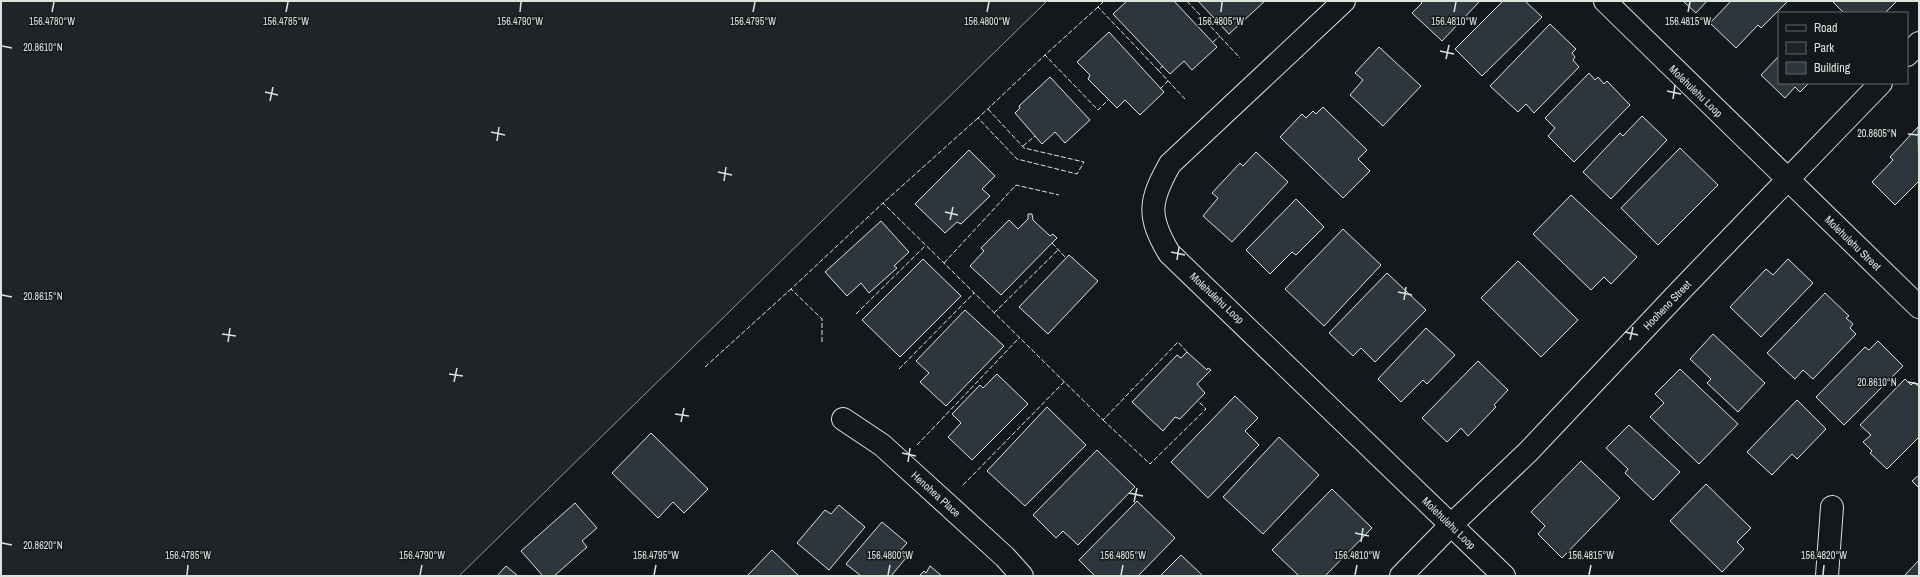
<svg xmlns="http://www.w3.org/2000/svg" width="1920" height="577" font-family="'Archivo Narrow',sans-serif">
  <rect width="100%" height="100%" fill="#14181c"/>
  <path fill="#202428" stroke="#939e99" d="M1,1H1047L459,576H1Z"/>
  <g fill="#2c363c" stroke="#d8e6dc">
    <path d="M1127,1H1174L1217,47L1192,70L1184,61L1170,74L1113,14Z"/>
    <path d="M1198,1H1265L1229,34Z"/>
    <path d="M1420,1H1480L1442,41L1412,13L1422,3Z"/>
    <path d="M1503,1H1525L1542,17L1482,76L1455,49Z"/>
    <path d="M1683,1H1707L1696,13Z"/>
    <path d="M1731,1H1788L1761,28L1758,25L1736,48L1710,23Z"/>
    <path d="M1832,1H1897L1885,13H1844Z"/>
    <path d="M1550,24L1576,49L1572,53L1575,57L1573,60L1579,67L1534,113L1526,104L1518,112L1490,86Z"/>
    <path d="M1109,32L1164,92L1140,115L1125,100L1117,108L1088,79L1090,75L1077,62Z"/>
    <path d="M1379,47L1421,86L1383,126L1350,95L1363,80L1355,73Z"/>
    <path d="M1779,56V83H1809L1800,92L1795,87L1785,98L1761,75Z"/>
    <path d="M1589,73L1595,80L1598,77L1604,84L1607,81L1630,105L1574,162L1548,136L1555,128L1545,118Z"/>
    <path d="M1050,77L1090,120L1065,143L1055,132L1042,144L1015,113L1020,108L1019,106Z"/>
    <path d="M1323,107L1367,150L1358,159L1370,171L1343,198L1280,137L1302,114L1306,118L1313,111L1316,114Z"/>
    <path d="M1642,116L1667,140L1611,199L1583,172L1620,133L1623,136Z"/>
    <path d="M1918,127L1919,181L1895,205L1872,182L1893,160L1890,157Z"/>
    <path d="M1680,148L1718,185L1658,245L1621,208Z"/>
    <path d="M969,150L995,176L982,189L990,196L961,224L957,222L945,233L915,204Z"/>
    <path d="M1256,152L1288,182L1232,242L1203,216L1218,198L1212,193L1240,163L1243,166Z"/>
    <path d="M1571,195L1637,257L1611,284L1604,277L1591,290L1533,234Z"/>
    <path d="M1296,199L1324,227L1296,255L1292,252L1270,274L1246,250Z"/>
    <path d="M1028,214H1032L1033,220L1050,236L1053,234L1057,238L1001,295L970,266L984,251L981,248L1009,220L1018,229L1028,219Z"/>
    <path d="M881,221L909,252L894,266L897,268L869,293L861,283L847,296L825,272Z"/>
    <path d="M1343,229L1381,265L1324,326L1285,289Z"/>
    <path d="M1069,255L1098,281L1048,334L1019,307Z"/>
    <path d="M923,259L961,296L900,357L862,320Z"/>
    <path d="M1788,259L1813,283L1761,337L1730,307L1766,269L1773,275Z"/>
    <path d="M1518,261L1578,320L1541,357L1481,298Z"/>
    <path d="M1387,273L1426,310L1375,362L1361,348L1353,356L1329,333Z"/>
    <path d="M1825,293L1849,316L1846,318L1853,324L1850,328L1856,334L1813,379L1803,370L1795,379L1767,353Z"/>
    <path d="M965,310L1004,346L946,406L920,382L929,373L916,361Z"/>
    <path d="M1426,328L1455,355L1427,384L1423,380L1401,402L1378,379Z"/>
    <path d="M1713,334L1765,383L1738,412L1707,383L1711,379L1690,359Z"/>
    <path d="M1878,341L1903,366L1844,425L1816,397L1865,347L1869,350Z"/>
    <path d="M1187,352L1207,370L1208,368L1211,370L1197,384L1205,393L1180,419L1175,417L1163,431L1132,402L1177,355L1181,358Z"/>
    <path d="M1478,361L1508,390L1494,405L1496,407L1468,436L1461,428L1447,442L1422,418Z"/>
    <path d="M1680,369L1738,424L1699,464L1650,417L1664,403L1655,394Z"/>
    <path d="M997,374L1028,404L972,460L948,437L961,423L952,414L980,385L983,388Z"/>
    <path d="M1905,379L1911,385L1914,382L1919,387V437L1887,469L1870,453L1872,451L1863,442L1871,435L1860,425Z"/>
    <path d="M1235,396L1258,418L1245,431L1259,445L1208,498L1171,462Z"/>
    <path d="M1797,400L1826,429L1797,459L1792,454L1772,475L1747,452Z"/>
    <path d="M1047,407L1086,445L1025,506L987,471Z"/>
    <path d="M1629,425L1680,472L1653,500L1625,473L1628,469L1606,448Z"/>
    <path d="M651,433L708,489L684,513L673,502L658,518L612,473Z"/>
    <path d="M1279,437L1319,475L1263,534L1223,497Z"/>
    <path d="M1097,450L1135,487L1078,545L1063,531L1056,538L1033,515Z"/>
    <path d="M1581,461L1620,498L1562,558L1538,534L1545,526L1531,512Z"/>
    <path d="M1919,475V488L1912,481Z"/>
    <path d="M1706,484L1751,528L1737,542L1744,549L1722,572L1670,521Z"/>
    <path d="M1332,489L1372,528L1325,576H1299L1272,550Z"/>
    <path d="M1137,501L1175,538L1138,576H1095L1079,560Z"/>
    <path d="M575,503L597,528L582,541L587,547L554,576H543L521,551Z"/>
    <path d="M839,505L865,527L829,570L797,543L825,510L831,514Z"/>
    <path d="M882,522L907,543L899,552L906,558L891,576H861L846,564Z"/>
    <path d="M772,550L799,576H747Z"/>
    <path d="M1181,555L1203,576H1160Z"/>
    <path d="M1919,560V576H1904Z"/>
    <path d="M506,566L518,576H497Z"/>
    <path d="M930,566L942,576H919L924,571L926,573Z"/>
  </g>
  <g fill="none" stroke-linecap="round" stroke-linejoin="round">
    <g stroke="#d8e6dc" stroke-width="24">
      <g id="street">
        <path d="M1344,1L1170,164C1149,201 1147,216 1169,253L1504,576"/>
        <path d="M1605,1L1919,307"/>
        <path d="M1907,55L1919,43"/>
        <path d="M843,419L882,445L1005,557L1022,576"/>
        <path d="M1401,576L1451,525L1528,452L1681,290L1881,83"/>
        <path d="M1827,576L1832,507"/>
      </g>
    </g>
    <use href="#street" stroke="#14181c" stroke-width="22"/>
    <g stroke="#d8e6dc" stroke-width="1" stroke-dasharray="5 2" stroke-linecap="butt">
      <path d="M1104,1L1098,7L1158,70L1163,66"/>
      <path d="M1187,1L1240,58"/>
      <path d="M1098,7L1045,55L1098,110L1108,100"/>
      <path d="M1213,42L1220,36"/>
      <path d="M1158,70L1185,99"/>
      <path d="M1160,89L1168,81"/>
      <path d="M988,109L1024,148L1084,162L1077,174L1017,159L978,118L1045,55"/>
      <path d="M978,118L883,203L1103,420L1178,342L1187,352"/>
      <path d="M1023,146L1035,136"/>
      <path d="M1052,243L1066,258"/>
      <path d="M944,263L1016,185L1059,195"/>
      <path d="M994,313L1058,250"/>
      <path d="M856,314L925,246"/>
      <path d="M822,342V319L791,289L883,203"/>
      <path d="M705,367L791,289"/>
      <path d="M899,369L974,293"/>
      <path d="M1103,420L1150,464L1206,409L1198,401"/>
      <path d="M917,445L1019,338"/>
      <path d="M963,485L1064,382"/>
    </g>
  </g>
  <path fill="none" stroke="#d8e6dc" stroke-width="1.5" d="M52,12L54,2M286,12L288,2M520,12L521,2M753,12L755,2M987,12L989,2M1221,12L1222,2M1454,12L1456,2M1688,12L1690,2M2,46L12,48M1440,51L1454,54M1446,59L1449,45M1667,91L1681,94M265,92L278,95M1673,99L1675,85M270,101L273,87M491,132L505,135M1908,134L1918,135M497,141L499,127M718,172L732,175M724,181L726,167M945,212L958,215M950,220L953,207M1171,252L1185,255M1177,260L1179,247M1398,292L1412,295M2,295L12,297M1404,300L1406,287M1625,332L1638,335M222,334L236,336M1630,340L1633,327M228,342L230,328M449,374L463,376M454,382L457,368M1908,382L1918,384M675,414L689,416M681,422L684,408M902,453L916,456M908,462L910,448M1129,493L1143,496M1134,502L1137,488M1355,533L1369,536M1361,542L1363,528M2,543L12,545M187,575L188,565M420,575L422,565M654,575L656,565M888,575L890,565M1121,575L1123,565M1355,575L1357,565M1589,575L1591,565M1823,575L1824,565"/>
  <g text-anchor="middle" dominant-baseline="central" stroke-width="3" stroke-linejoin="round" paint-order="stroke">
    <g font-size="11" fill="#d8e6dc" stroke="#14181c">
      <text transform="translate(1696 91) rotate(44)">Molehulehu Loop</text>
      <text transform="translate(1853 243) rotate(44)">Molehulehu Street</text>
      <text transform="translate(1217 298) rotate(43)">Molehulehu Loop</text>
      <text transform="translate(1667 305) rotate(-46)">Hooheno Street</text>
      <text transform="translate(936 494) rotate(42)">Henohea Place</text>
      <text transform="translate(1449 523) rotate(44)">Molehulehu Loop</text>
    </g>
  </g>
  <g font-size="10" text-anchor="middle" fill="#d8e6dc" stroke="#14181c" stroke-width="3" stroke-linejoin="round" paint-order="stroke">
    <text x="286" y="25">156.4785°W</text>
    <text x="520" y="25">156.4790°W</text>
    <text x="753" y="25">156.4795°W</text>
    <text x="987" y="25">156.4800°W</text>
    <text x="1221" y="25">156.4805°W</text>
    <text x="1454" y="25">156.4810°W</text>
    <text x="1688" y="25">156.4815°W</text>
    <text x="52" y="25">156.4780°W</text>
    <text x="43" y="51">20.8610°N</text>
    <text x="1877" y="137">20.8605°N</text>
    <text x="43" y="300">20.8615°N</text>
    <text x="1877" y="386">20.8610°N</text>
    <text x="43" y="549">20.8620°N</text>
    <text x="188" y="559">156.4785°W</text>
    <text x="422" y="559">156.4790°W</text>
    <text x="656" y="559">156.4795°W</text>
    <text x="890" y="559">156.4800°W</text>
    <text x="1123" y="559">156.4805°W</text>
    <text x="1357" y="559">156.4810°W</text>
    <text x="1591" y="559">156.4815°W</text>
    <text x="1824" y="559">156.4820°W</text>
  </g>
  <rect width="1920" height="577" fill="none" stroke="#d8e6dc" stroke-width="4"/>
  <rect x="1778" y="12" width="130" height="72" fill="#14181c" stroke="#626a69"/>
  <rect x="1786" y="25" width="20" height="6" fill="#14181c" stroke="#626a69"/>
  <text x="1814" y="32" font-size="12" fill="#d8e6dc">Road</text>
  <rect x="1786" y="42" width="20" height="12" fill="#202428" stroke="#626a69"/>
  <text x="1814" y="52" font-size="12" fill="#d8e6dc">Park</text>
  <rect x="1786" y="62" width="20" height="12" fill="#2c363c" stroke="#626a69"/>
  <text x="1814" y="72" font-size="12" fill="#d8e6dc">Building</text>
</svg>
